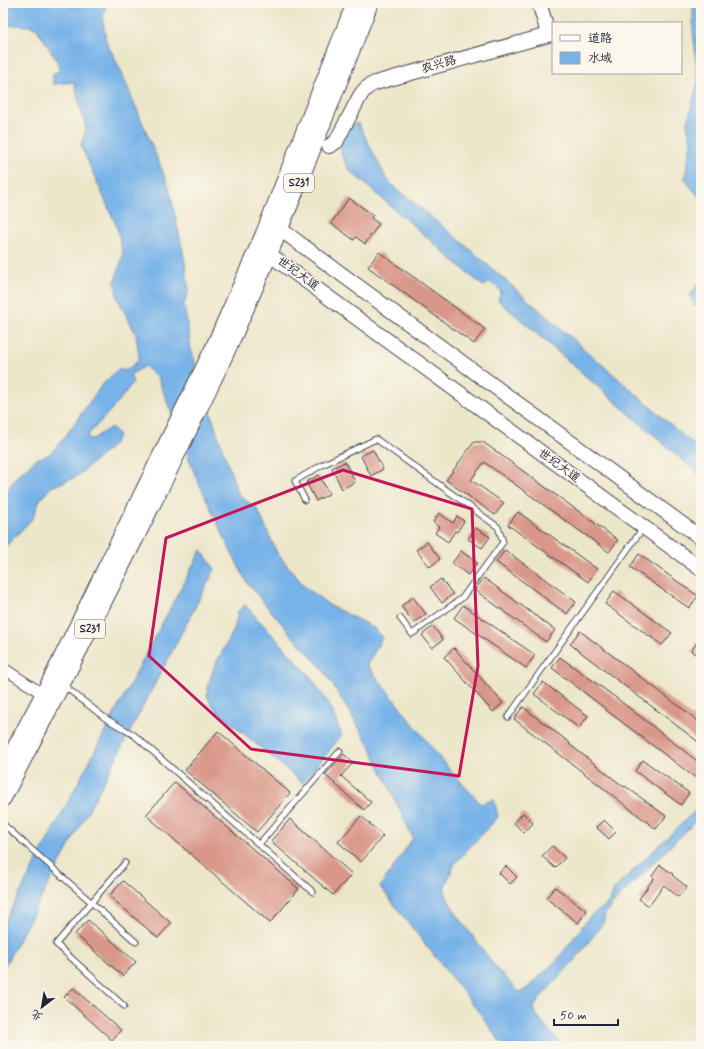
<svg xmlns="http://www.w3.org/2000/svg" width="704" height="1049" font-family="Mynerve,'LXGW WenKai TC',sans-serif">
  <rect width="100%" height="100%" fill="#fbf7ec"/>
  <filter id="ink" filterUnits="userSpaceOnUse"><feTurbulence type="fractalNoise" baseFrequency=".025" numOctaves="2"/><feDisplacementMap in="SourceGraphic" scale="8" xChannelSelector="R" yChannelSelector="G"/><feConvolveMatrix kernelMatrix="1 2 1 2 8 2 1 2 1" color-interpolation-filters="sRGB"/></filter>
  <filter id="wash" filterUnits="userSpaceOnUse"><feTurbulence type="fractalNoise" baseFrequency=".012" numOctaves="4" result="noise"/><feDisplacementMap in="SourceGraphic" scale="16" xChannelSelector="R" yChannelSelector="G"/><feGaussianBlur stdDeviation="0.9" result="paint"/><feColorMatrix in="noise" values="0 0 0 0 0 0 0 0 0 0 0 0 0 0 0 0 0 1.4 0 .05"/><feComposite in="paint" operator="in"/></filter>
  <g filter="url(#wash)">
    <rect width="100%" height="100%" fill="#ece6c9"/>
    <g fill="#77b2e8" stroke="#4c6a92">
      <path d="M3,3H106L103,19L106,41L121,71L169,187L184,257L189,290L184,304L191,349L215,427L239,496L257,508L277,553L305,587L329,605L374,628L382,638L367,665L444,763L481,804L494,799L498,817L455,863L444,888L448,900L460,919L497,969L519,992L525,990L558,959L590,916L605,906L610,900L615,888L701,805V816L617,899L605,914L603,923L579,955L542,996L534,1007L537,1016L563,1046H503L482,1016L380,887L413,838L370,746L323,669L294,638L248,584L232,554L196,477L158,378L145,366L130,375L133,382L118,402L88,435L89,439H93L111,427L119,435L113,445L76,477L51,487L40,500L33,518L3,549V497L17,476L36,459L48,455L62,441L101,386L118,369L125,371L138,361L139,357L136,334L117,297L115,281L123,255L117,227L81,146L86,129L74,82L53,84V74L60,70L57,61L37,29L30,26L3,25Z"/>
      <path d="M693,3H701V199L690,186L685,178L691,142L687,125L698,80L693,30Z"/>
      <path d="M358,123L385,176L391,184L457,238L701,451V476L498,300L501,291L490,282L483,286L349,170L341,153V142L352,125Z"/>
      <path d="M701,280V306H694L690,295Z"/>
      <path d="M201,550L215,569L102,785L3,969V925Z"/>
      <path d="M245,605L309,675L328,703L342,735L303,783L219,713L211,704L207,695L209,682L215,665L234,630L238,611Z"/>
    </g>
    <g id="blocks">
      <g fill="#d99789">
        <path d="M349,198L373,215L371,218L379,224L365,244L356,237L354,240L331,223Z"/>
        <path d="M379,252L485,329L474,344L368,267Z"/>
        <path d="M474,442H483L618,540L609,552L484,462L471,480L504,503L495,515L446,480Z"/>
        <path d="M373,450L383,469L371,476L361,456Z"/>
        <path d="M345,462L355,482L342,489L332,468Z"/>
        <path d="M319,475L329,494L316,501L306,482Z"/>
        <path d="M518,512L597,569L588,582L508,525Z"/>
        <path d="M439,513L453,523L457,516L464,521L457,532L455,531L448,542L435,533L439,527L433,522Z"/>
        <path d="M476,528L490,537L482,548L468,539Z"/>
        <path d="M427,542L440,559L430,567L416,550Z"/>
        <path d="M505,550L576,602L567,614L496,562Z"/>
        <path d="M461,551L477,563L468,575L452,563Z"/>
        <path d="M639,554L698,596L689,608L630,567Z"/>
        <path d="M484,578L555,630L546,642L475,590Z"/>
        <path d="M441,579L453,594L442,603L430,587Z"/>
        <path d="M614,591L672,633L662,645L605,604Z"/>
        <path d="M413,597L426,614L414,623L401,606Z"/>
        <path d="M463,605L535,655L526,668L454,618Z"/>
        <path d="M433,626L443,640L432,648L422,635Z"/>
        <path d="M580,631L701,723V744L570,644Z"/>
        <path d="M701,637V658L691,651Z"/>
        <path d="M454,648L503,703L493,712L444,657Z"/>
        <path d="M560,657L615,697L701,764V782L606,710V709L552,668Z"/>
        <path d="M543,682L588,716L579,728L534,694Z"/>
        <path d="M523,707L570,743L569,744L624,787L625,786L666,816L656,829L616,798L514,719Z"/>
        <path d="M218,731L290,793L257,832L185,770Z"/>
        <path d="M344,754L353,763L341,776L371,802L364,810L325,775Z"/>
        <path d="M643,760L689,793L681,805L635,771Z"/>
        <path d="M175,782L299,889L270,923L146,815Z"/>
        <path d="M523,813L533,823L524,833L514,823Z"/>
        <path d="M361,816L383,836L361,862L338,842Z"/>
        <path d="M290,819L352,874L333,895L271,841Z"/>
        <path d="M604,820L616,832L609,839L596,827Z"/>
        <path d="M552,846L565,858L555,868L542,856Z"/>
        <path d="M660,865L673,874L672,875L687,887L678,897L664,885L649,906L639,899L654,878L652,876Z"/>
        <path d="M506,866L517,877L510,884L499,873Z"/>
        <path d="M123,881L171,923L158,938L109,896Z"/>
        <path d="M555,887L587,911L578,923L546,898Z"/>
        <path d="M88,920L136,962L123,976L75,934Z"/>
        <path d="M73,988L121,1030L112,1040L64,997Z"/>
      </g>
    </g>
  </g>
  <g filter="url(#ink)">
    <use href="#blocks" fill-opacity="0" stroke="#403f50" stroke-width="1"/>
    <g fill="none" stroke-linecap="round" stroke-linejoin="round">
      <g stroke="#403f50" stroke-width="7">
        <g id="lane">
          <path d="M305,500L295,481L322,465L376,439L498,527L503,542L462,598L412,634L400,618"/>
          <path d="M63,685L105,718L134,735L313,892"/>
          <path d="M508,717L643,528"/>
          <path d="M3,824L136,942"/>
          <path d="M259,844L340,751"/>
          <path d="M124,1006L56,944L125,863"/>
        </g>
      </g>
      <g stroke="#403f50" stroke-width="12">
        <path id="street" d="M3,668L43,694"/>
      </g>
      <g stroke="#403f50" stroke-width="16">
        <g id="secondary">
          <path d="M329,146L336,142L339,136L360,96C364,89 368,86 375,83L548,35L544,19L539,3"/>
          <path d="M701,538L280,229L263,236L269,254L701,569"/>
        </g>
      </g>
      <g stroke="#403f50" stroke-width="18">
        <g id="primary">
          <path d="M3,771L51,680L214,347L263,236L355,3"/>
          <path d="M3,798C47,714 90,629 133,543C163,483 193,422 222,361C276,244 323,123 370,3"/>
        </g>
      </g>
      <use href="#lane" stroke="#fff" stroke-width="5"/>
      <use href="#street" stroke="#fff" stroke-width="10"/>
      <use href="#secondary" stroke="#fff" stroke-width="14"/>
      <use href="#primary" stroke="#fff" stroke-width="16"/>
    </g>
  </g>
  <path fill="none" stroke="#c2185b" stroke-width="3" stroke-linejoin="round" d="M343,470L472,509L478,666L459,776L251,749L149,656L166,538Z"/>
  <g text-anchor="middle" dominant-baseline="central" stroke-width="3" stroke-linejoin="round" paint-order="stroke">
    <g fill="#fbf7ec" stroke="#636270" stroke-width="1">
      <rect x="284" y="174" width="30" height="18" rx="3"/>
      <rect x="75" y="620" width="30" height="18" rx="3"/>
    </g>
    <g font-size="11" font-weight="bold" fill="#22223b">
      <text x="299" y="183">S231</text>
      <text x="90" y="629">S231</text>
    </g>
    <g font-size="12" fill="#22223b" stroke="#fbf7ec">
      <text transform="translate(439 65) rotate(-16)">农兴路</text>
      <text transform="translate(298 274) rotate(36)">世纪大道</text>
      <text transform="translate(559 466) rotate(36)">世纪大道</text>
    </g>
  </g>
  <rect width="704" height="1049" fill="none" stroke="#fbf7ec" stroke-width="16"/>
  <rect x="552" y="22" width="130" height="52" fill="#fbf7ec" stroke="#a4a2a5"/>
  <rect x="560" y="35" width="20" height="6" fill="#ffffff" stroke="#a4a2a5"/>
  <text x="588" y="42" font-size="12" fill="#22223b">道路</text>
  <rect x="560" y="52" width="20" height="12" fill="#77b2e8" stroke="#a4a2a5"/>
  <text x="588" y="62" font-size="12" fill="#22223b">水域</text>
  <g transform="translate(42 1007) rotate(211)" stroke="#fbf7ec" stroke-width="3" paint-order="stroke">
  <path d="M0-3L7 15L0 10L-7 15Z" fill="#22223b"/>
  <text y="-6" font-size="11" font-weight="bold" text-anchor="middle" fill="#22223b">北</text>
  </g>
  <path d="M554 1019v6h64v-6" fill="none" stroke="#22223b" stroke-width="2"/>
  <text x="560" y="1019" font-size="12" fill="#22223b" stroke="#fbf7ec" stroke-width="3" paint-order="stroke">50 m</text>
</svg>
